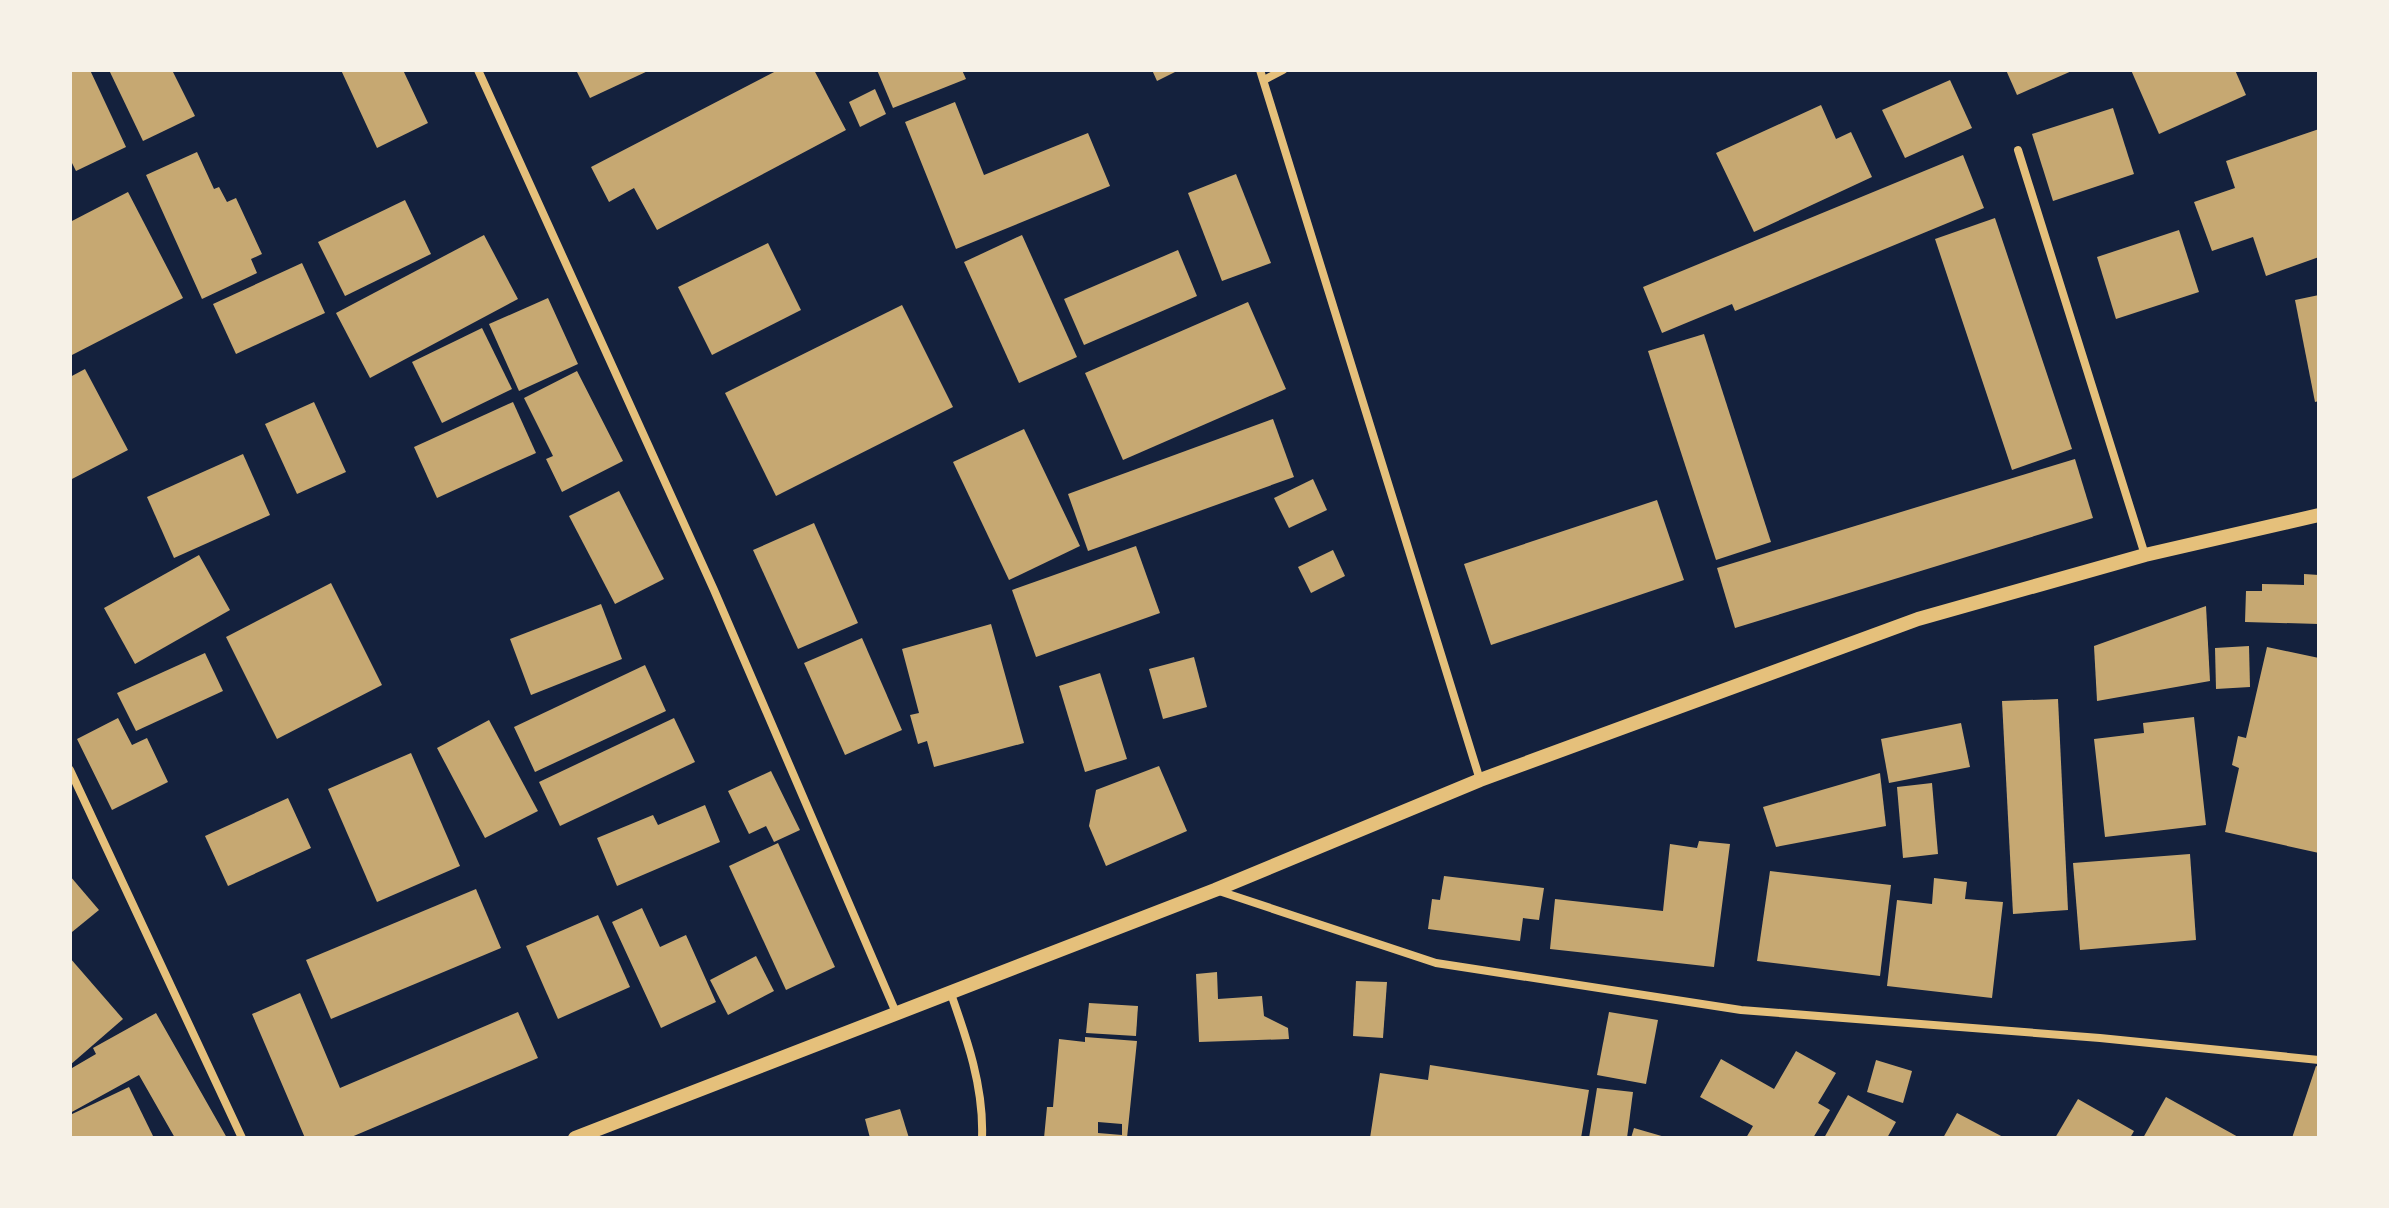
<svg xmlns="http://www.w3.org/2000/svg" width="2389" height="1208" font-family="Poppins,sans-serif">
  <rect width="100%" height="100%" fill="#14213d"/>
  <g fill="#c6a872" fill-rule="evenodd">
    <path d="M70,70H90L126,147L76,171L70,159Z"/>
    <path d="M109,70H172L195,116L143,141Z"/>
    <path d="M341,70H403L428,123L377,148Z"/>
    <path d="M576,70H650L590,98Z"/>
    <path d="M778,70H814L846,130L657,230L634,188L609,202L591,167Z"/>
    <path d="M877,70H962L966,79L893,108Z"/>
    <path d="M1152,70H1179L1157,81Z"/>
    <path d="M2006,70H2074L2017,95Z"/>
    <path d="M2131,70H2235L2246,95L2159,134Z"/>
    <path d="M1950,80L1972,128L1905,158L1882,110Z"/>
    <path d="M875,89L886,114L860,127L849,102Z"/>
    <path d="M955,102L984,175L1088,133L1110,186L956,249L905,122Z"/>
    <path d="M1821,105L1836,139L1851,132L1872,177L1754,232L1716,153Z"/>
    <path d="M2113,108L2134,174L2053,201L2032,134Z"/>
    <path d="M2319,129V257L2266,276L2253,237L2212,251L2194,202L2235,188L2226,161Z"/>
    <path d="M197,152L214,189L219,187L227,202L236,198L262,254L251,259L257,273L202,299L146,175Z"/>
    <path d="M1963,155L1984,208L1735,311L1732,304L1662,333L1643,287Z"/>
    <path d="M1236,174L1271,263L1222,281L1188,193Z"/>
    <path d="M128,192L183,298L70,356V222Z"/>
    <path d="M405,200L431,254L345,296L318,242Z"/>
    <path d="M1995,218L2072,449L2012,470L1935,239Z"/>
    <path d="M2179,230L2199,292L2116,319L2097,257Z"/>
    <path d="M484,235L518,299L370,378L336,313Z"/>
    <path d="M1022,235L1077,357L1019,383L964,262Z"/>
    <path d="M768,243L801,310L712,355L678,287Z"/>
    <path d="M1178,250L1197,296L1084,345L1064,299Z"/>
    <path d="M302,263L325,313L236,354L213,304Z"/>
    <path d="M2319,295V401L2315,402L2295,300Z"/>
    <path d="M548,298L578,364L519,391L489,324Z"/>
    <path d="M1248,302L1286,389L1123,460L1085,373Z"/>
    <path d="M902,305L953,407L776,496L725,393Z"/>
    <path d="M482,328L512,389L442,423L412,362Z"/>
    <path d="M1704,334L1771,542L1716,560L1648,351Z"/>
    <path d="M85,369L128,450L70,480V377Z"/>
    <path d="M577,371L623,461L562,492L546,459L553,456L524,398Z"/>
    <path d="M314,402L346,472L297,494L265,424Z"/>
    <path d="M513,402L536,453L437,498L414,447Z"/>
    <path d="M1273,419L1294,477L1088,551L1068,494Z"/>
    <path d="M1024,429L1080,546L1009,580L953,462Z"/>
    <path d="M243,454L270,515L174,558L147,497Z"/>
    <path d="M2075,459L2093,518L1735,628L1717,568Z"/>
    <path d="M1313,479L1327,510L1289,528L1274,498Z"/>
    <path d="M619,491L664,579L615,604L569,516Z"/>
    <path d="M1657,500L1684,580L1491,645L1464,564Z"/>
    <path d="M814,523L858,623L798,649L753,550Z"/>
    <path d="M1136,546L1160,613L1036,657L1012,590Z"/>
    <path d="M1333,550L1345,576L1311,593L1298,567Z"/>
    <path d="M199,555L230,610L135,664L104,608Z"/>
    <path d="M2304,574L2319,575V624L2245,622L2246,591H2262V584L2304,585Z"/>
    <path d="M331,583L382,685L277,739L226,637Z"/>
    <path d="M601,604L622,659L531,695L510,639Z"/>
    <path d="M2206,606L2210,681L2097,701L2094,646Z"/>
    <path d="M991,624L1024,743L934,767L927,741L918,744L910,715L919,713L902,649Z"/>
    <path d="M862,638L902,730L845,755L804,663Z"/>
    <path d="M2249,646L2250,687L2216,689L2215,648Z"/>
    <path d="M2267,647L2319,658V853L2225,832L2239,768L2232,765L2238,736L2246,738Z"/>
    <path d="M205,653L223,691L136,731L117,693Z"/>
    <path d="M1194,657L1207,707L1163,719L1149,669Z"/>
    <path d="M645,665L666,711L535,772L514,727Z"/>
    <path d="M1100,673L1127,759L1085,772L1059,686Z"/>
    <path d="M2058,699L2068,910L2013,914L2002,701Z"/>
    <path d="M2194,717L2206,825L2105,837L2094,739L2144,733L2143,723Z"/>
    <path d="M118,718L132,745L147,738L168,782L112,810L77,739Z"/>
    <path d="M674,718L695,762L560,826L539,782Z"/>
    <path d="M489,720L538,811L485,838L437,748Z"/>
    <path d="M1961,723L1970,767L1889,783L1881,739Z"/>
    <path d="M411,753L460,866L377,902L328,789Z"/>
    <path d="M1159,766L1187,831L1106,866L1089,826L1096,790Z"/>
    <path d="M771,771L800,830L774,842L766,826L749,834L728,791Z"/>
    <path d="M1880,773L1886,826L1776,847L1763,807Z"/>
    <path d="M1932,783L1938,854L1903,858L1897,787Z"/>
    <path d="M288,798L311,848L228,886L205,836Z"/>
    <path d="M705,805L720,842L617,886L597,838L653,815L658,825Z"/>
    <path d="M1699,841L1730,844L1714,967L1550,949L1555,899L1663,911L1670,844L1697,848Z"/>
    <path d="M778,843L835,967L786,990L729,866Z"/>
    <path d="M2190,854L2196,940L2080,950L2073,863Z"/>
    <path d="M1770,871L1891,885L1880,976L1757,961Z"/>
    <path d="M70,876L99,910L72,932L70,929Z"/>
    <path d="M1444,876L1544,888L1539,920L1523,918L1520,941L1428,929L1432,899L1440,900Z"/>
    <path d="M1934,878L1967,882L1965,899L2003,902L1992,998L1887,986L1897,900L1932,904Z"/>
    <path d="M476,889L501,948L331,1019L306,960Z"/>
    <path d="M642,908L660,947L686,935L716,1002L661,1028L612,922Z"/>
    <path d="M598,915L630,987L558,1019L526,946Z"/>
    <path d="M756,956L774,991L728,1015L710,980Z"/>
    <path d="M70,958L123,1019L70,1065Z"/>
    <path d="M1217,972L1218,999L1262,996L1264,1016L1288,1028L1289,1039L1199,1042L1196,974Z"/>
    <path d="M1356,981L1387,982L1383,1038L1353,1036Z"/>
    <path d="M300,993L340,1088L518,1012L538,1058L349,1138H305L252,1014Z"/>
    <path d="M1089,1003L1138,1006L1136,1036L1086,1033Z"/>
    <path d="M1609,1012L1658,1020L1646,1084L1597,1075Z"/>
    <path d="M156,1013L227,1138H175L139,1075L70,1113L72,1068L96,1054L93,1048Z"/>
    <path d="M1085,1037L1137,1041L1127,1138H1044L1047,1107H1053L1059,1039L1085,1042ZM1098,1122L1122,1124V1135L1098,1133Z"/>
    <path d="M1796,1051L1836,1073L1818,1103L1830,1110L1813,1138H1746L1753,1126L1700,1097L1721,1059L1774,1089Z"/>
    <path d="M1876,1060L1912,1071L1903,1103L1867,1092Z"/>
    <path d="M1430,1065L1589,1090L1581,1138H1370L1380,1073L1428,1080Z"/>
    <path d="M2316,1066L2319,1067V1138H2292Z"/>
    <path d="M129,1087L154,1138H70V1115Z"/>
    <path d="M1597,1088L1633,1092L1627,1138H1589Z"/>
    <path d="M1848,1095L1896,1122L1887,1138H1824Z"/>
    <path d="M2166,1097L2240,1138H2143Z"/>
    <path d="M2078,1099L2134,1131L2130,1138H2055Z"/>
    <path d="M900,1109L909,1138H870L865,1119Z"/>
    <path d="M1957,1113L2005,1138H1943Z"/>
    <path d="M1634,1128L1665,1137L1664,1138H1631Z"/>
  </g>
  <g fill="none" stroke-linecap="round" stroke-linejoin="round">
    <g stroke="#e5c07b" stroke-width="8">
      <path d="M478,70L714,590L897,1015"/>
      <path d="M1260,70L1480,780"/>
      <path d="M1264,80L1283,70"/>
      <path d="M2018,150L2145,555"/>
      <path d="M70,770L242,1138"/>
      <path d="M1216,890L1436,963L1741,1010L2100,1038L2319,1060"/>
      <path d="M950,991C967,1039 984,1087 982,1138"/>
    </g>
    <path stroke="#e5c07b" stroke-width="14" d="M575,1138L1215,890L1480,780L1918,619L2145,555L2319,515"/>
  </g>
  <rect width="2389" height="1208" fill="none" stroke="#f6f1e7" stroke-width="144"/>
</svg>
